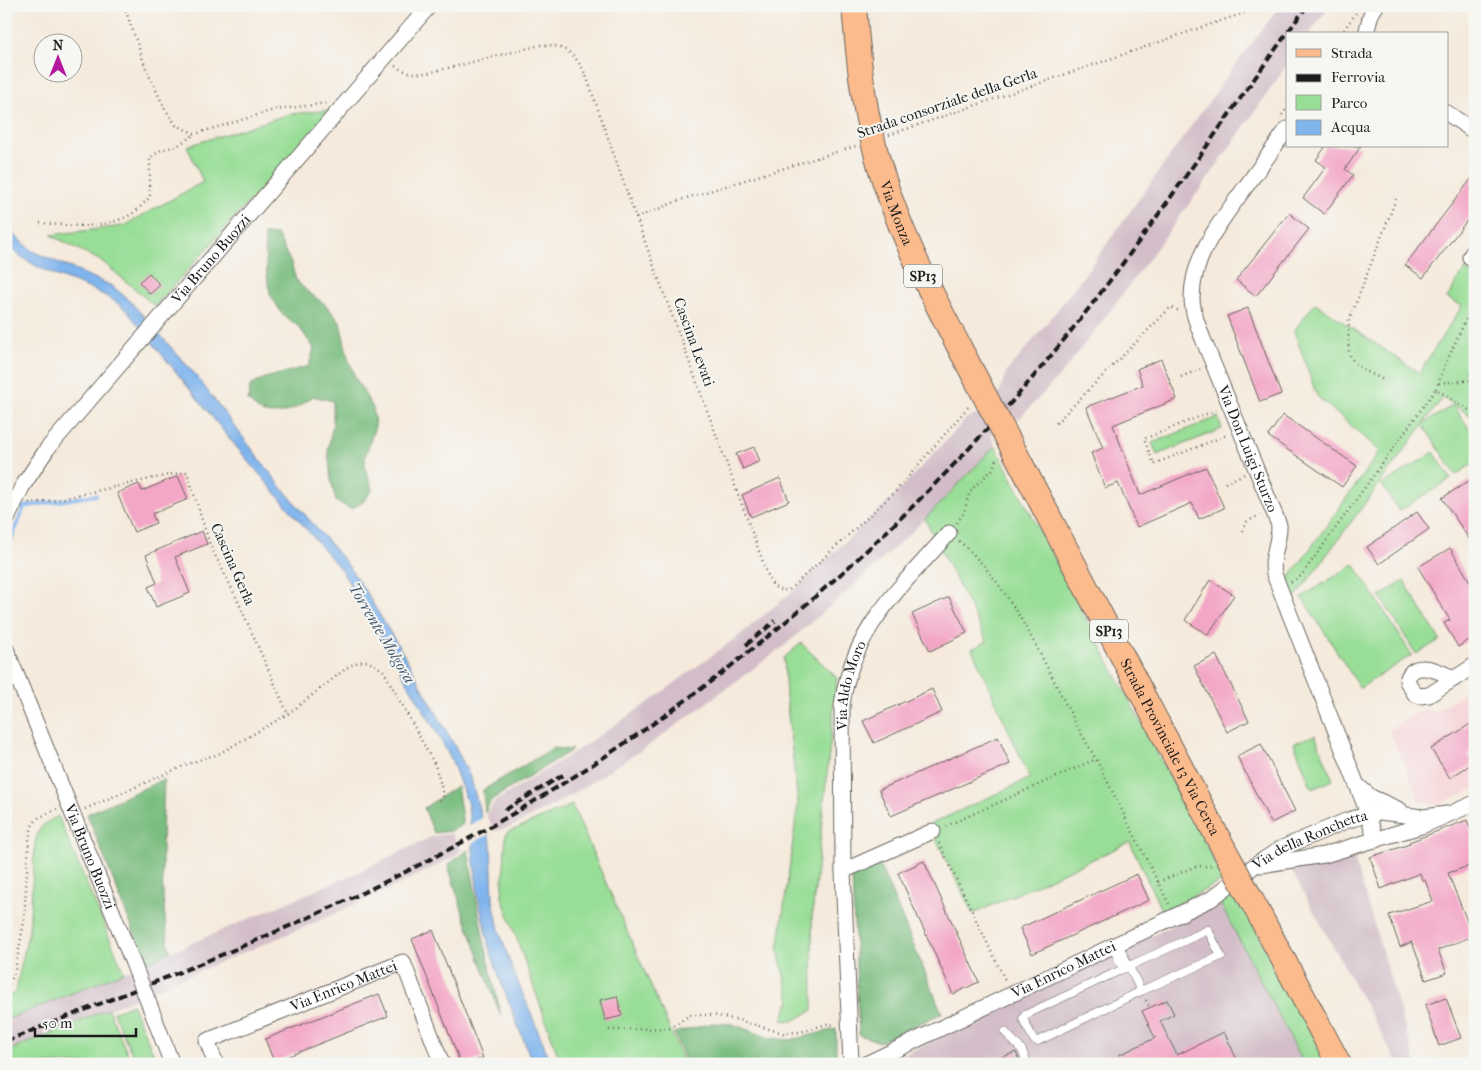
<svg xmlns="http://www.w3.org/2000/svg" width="1481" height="1070" font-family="'IM FELL French Canon',serif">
  <rect width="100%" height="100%" fill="#f6f6f2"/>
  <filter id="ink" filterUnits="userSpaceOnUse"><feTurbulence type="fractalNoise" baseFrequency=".02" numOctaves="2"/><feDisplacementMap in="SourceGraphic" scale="10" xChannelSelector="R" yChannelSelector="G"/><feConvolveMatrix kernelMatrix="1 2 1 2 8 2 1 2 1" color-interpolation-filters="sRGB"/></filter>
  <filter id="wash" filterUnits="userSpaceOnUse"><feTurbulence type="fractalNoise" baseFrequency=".0096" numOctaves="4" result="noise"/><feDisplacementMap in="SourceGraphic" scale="20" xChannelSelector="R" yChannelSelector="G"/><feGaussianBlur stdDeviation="1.12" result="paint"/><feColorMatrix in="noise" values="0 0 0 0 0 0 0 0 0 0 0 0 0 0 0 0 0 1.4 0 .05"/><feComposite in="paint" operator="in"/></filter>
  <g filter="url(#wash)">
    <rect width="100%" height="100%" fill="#f5eadb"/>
    <path fill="#f7cfd4" d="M1475,685V789L1435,805L1419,801L1389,730L1424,709L1435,712Z"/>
    <g fill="#d2bdc8">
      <path d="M1280,6H1330L1309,34H1287V65L1209,177L1114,306L1062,373L1019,419L1009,413L991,435L995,446L925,519L859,581L784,646L648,746L568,797L511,827L495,831L486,815L494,802L573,753L649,702L741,634L793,591L895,495L967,418L980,414L999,393L1006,373L1047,323L1091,266L1235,65Z"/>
      <path d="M452,834L461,850L454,857L386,891L300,929L6,1052V1020L100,982L361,871L431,837L439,835Z"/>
      <path d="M1354,858L1416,1064H1398L1291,870Z"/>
      <path d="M1220,903L1304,1064H884Z"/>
    </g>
    <g fill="#99de97" stroke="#5a7d5a">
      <path d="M332,110L155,306L103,262L51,235L123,226L203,182L187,146L290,114Z"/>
      <path d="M1465,269L1475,277V415L1473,417L1443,398L1423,424L1453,405L1475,437V462L1456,475L1423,425L1294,599L1287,581L1380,451L1317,396L1294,331L1315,303L1419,373L1462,306L1447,298Z"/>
      <path d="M1218,417L1222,429L1157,455L1152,443Z"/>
      <path d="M995,446L1224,880L1162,912L1130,842L973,914L929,825L1030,778L972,649L987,641L925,519Z"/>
      <path d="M1434,452L1451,479L1399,511L1382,485Z"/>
      <path d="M1354,564L1412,655L1360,688L1302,597Z"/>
      <path d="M1404,581L1440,640L1416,654L1380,596Z"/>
      <path d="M801,643L837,678L812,917L813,1010L793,1021L782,1020L790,1000L778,951L798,804L786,697L784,658Z"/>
      <path d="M1315,735L1333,780L1312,789L1294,743Z"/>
      <path d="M572,805L685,1064H561L502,897L506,833Z"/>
      <path d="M58,816L124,972L6,1020V997L15,993L29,930L35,843C39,826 43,824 58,816Z"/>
      <path d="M1235,891L1329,1064H1304L1220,903Z"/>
      <path d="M132,1004L158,1064H137L113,1012Z"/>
      <path d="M108,1009L132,1064H6V1052Z"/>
    </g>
    <g fill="#7abd80" stroke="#4b6c4e">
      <path d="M264,235H277L291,263L296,280L308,292L326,305L340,322L348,358L356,379L373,408L375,426L365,457V469L370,480L372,491L363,502L351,509L336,501L331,480L328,450L333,423V401L313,396C300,407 282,417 265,413C259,412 253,405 248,401L250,386L265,378L309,366L314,348L299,327L282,314L270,294L267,275Z"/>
      <path d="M553,748L572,750L491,800L485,813L483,790Z"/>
      <path d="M164,779C162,838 159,895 170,952L146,963L87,814Z"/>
      <path d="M457,786L463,824L451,831L434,833L424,808Z"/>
      <path d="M468,850L483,936L501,1016L464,916L448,865Z"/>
      <path d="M879,863L942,1013L880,1042L859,1035L852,876Z"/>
      <path d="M713,1023L732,1024L770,1038L790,1040L836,1029V1060L830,1064H687L674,1033Z"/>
    </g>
    <path fill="#7fb4ed" stroke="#4e6884" d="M6,228L32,251L112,286L129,300L193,372L278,483L347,564L367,594L407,660L458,752L471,779L481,816L491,842L493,900L499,930L512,968L544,1045L549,1064H533L502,985L489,947L478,896L468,805L452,761L437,733L342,571L233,443L127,311C105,290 73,284 46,271C31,264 18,255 6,245Z"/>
    <path fill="#f5eadb" d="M484,817L491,833L469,845L468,826Z"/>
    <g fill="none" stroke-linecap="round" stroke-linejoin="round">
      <g stroke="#7fb4ed" stroke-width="4">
        <path d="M22,507L96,495"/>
        <path d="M6,557L10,542L24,507"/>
      </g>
    </g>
    <g id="blocks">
      <g fill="#f3a6c6">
        <path d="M1326,146H1361L1345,169L1353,175L1324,214L1303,198L1326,167L1316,160Z"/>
        <path d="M1475,174V210L1423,278L1405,265Z"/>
        <path d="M1289,213L1309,229L1256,296L1236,280Z"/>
        <path d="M149,273L160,285L150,294L139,282Z"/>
        <path d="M1248,308L1281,394L1260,402L1227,316Z"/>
        <path d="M1161,359L1177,399L1113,425L1140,495L1206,467L1224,508L1199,519L1192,503L1137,527L1118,483L1105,488L1091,453L1103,448L1086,407L1143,385L1137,369Z"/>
        <path d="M1283,415L1357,466L1342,487L1268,436Z"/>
        <path d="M754,447L760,461L743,469L736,454Z"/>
        <path d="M178,476L188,499L152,514L156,523L134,532L117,493L139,484L142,491Z"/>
        <path d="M1475,477V548L1442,498Z"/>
        <path d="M780,478L789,501L751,517L742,495Z"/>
        <path d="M1417,512L1429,529L1379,564L1367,547Z"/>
        <path d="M202,531L207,544L175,557L190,593L156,607L148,587L157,583L146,555Z"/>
        <path d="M1450,548L1475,590V636L1458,647L1444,623L1450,620L1418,567Z"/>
        <path d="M1210,580L1234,595L1208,635L1185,620Z"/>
        <path d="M949,597L967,633L930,651L912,614Z"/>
        <path d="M1216,655L1249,721L1227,732L1194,666Z"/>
        <path d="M932,689L942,712L874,743L863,721Z"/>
        <path d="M1475,721V749L1467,754L1473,763L1450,778L1431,749Z"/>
        <path d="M998,737L1010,764L891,816L879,790Z"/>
        <path d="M1261,744L1295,811L1271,823L1237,756Z"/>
        <path d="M1467,820L1475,842V864L1448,873L1473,936L1438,950L1447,973L1426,980L1412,942L1400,947L1389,915L1433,901L1425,880H1422L1420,873L1381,889L1370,857L1410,844L1409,842Z"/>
        <path d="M924,861L979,982L953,994L898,873Z"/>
        <path d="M1137,874L1149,900L1032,954L1020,928Z"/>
        <path d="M433,930L483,1058L467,1064H461L412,939Z"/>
        <path d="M379,994L388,1016L274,1062L265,1039Z"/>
        <path d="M617,996L622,1016L605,1020L600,1000Z"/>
        <path d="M1446,998L1461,1038L1439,1046L1425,1005Z"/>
        <path d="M1167,1000L1174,1014L1160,1021L1177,1055L1224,1032L1239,1064H1123L1119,1055L1155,1038L1142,1011Z"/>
        <path d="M1016,1052L1020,1064H988V1062Z"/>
      </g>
    </g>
  </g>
  <g filter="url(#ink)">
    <use href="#blocks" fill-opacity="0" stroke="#68645f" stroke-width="1"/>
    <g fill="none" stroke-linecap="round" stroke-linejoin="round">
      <g stroke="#68645f" stroke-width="9">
        <g id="service">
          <path d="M1113,947L1123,969L1025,1015L1023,1019L1034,1040L1038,1041L1141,991L1118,944"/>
          <path d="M1125,968L1208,930L1221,956L1141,991"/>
          <path d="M1005,1032L1022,1050L1027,1064"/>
        </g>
      </g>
      <g stroke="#68645f" stroke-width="17">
        <g id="minor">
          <path d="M1366,34L1371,14L1376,6"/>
          <path d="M1447,113L1475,132"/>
          <path id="s1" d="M1287,129C1273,149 1259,169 1244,189C1221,221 1192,256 1192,298C1192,312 1198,326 1203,339L1279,525C1280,542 1270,557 1274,574L1364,803L1376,840"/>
          <path d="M1470,257L1475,249"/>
          <path id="s2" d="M6,521L22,487L47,449L429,6"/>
          <path id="s3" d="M6,649L131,958"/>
          <path d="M1454,679C1442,672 1412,657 1407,681L1415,694L1420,696L1429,695L1475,665"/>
          <path d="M1358,786L1371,797L1400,810"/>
          <path d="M1261,865L1324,855L1424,825L1475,803"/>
          <path d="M843,871L933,831"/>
          <path d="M151,1009L172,1064"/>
          <path id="s4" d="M216,1064L207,1041L403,962L442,1064"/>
          <path id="s5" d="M851,1064L843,871L842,706C851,630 901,587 949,533"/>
          <path id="s6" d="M866,1064L1211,899L1254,866L1280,849L1348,820L1379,812L1423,817L1447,814"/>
        </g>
      </g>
      <g stroke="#68645f" stroke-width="26">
        <g id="primary">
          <path id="s7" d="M854,6C858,53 862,100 874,145C897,238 946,320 989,404"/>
          <path id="s8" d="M1000,424L1218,838"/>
          <path d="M1252,901L1339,1064"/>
        </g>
      </g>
      <g stroke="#68645f" stroke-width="2.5" stroke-dasharray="1 4" stroke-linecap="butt">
        <path d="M124,6L147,71L165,109L176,125L195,134L274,110L327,103"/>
        <path d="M1341,34L1356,13"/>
        <path d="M395,66C406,73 416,74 428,73L541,45C566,44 578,57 587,78L634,212L770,581C775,589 780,591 789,590L896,491L969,406"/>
        <path d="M1282,115L1287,108"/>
        <path d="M889,135L1264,6"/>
        <path d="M636,218L680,200L856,146"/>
        <path d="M40,223C69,226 102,230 130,215C137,211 144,203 150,197V158L161,150L177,146L195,134"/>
        <path d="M1475,366L1470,372L1475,404"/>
        <path d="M1181,377L1200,369"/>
        <path d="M1382,379C1346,362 1347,359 1349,321L1396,199"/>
        <path d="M1439,383L1475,380"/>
        <path d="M1436,389L1445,365L1475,300"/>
        <path d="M1216,410L1144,439L1154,464L1227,435"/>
        <path d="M1056,423L1171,307L1179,311"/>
        <path d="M1225,483L1244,474"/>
        <path d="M29,503L56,500L173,474L187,472L210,545L237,599L288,714"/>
        <path d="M957,523L964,513L969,494L976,485L992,470L997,457"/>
        <path d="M1243,531L1246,522L1260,515"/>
        <path d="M959,541C1022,595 1053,689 1096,759L1169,904"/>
        <path d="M1291,582L1301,576L1436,389L1475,414"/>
        <path d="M85,809L188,764L207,757L217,755L288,714L348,667L358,662L367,661L383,670L435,765L442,789L443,797L438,803"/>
        <path d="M946,826L1096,759"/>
        <path d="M939,843L1006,982"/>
        <path d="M1158,882L1197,866H1209L1213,864"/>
        <path d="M6,987L11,981L15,970L24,922L29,839L32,826L38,818L57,809"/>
        <path d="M1146,1000L1150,1008"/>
        <path d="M609,1030L670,1028L690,1015H713L738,1020L783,1033L800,1032L827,1024L836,1025"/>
      </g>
      <use href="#service" stroke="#fff" stroke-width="8"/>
      <use href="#minor" stroke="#fff" stroke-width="15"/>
      <use href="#primary" stroke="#fbbb8c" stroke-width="24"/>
      <g stroke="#1c1c1c" stroke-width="4" stroke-dasharray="8 4" stroke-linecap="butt">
        <path d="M746,645L775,621"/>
        <path d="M505,810L563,775"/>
        <path d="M6,1041C144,986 283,934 415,867C646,750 852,585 1022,390C1127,269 1212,134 1307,6"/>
      </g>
      <g stroke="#68645f" stroke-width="17" stroke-linecap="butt">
        <path id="minor-bridge" d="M131,958L151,1009"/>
      </g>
      <g stroke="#68645f" stroke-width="26" stroke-linecap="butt">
        <g id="primary-bridge">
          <path d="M989,404L1000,424"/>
          <path d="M1218,838L1252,901"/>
        </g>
      </g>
      <use href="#minor-bridge" stroke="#fff" stroke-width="15"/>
      <use href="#primary-bridge" stroke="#fbbb8c" stroke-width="24"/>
    </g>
  </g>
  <g text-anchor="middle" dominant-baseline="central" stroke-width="4" stroke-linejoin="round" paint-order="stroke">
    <g fill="#f6f6f2" stroke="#5d5d5c" stroke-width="1">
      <rect x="904" y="264.5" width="38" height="23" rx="4"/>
      <rect x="1090" y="619.5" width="38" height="23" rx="4"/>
    </g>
    <g font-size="14" font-weight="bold" fill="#1c1c1c">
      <text x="923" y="276">SP13</text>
      <text x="1109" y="631">SP13</text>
    </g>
    <g font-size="15" fill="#1c1c1c" stroke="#f6f6f2">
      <text transform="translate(947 103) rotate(-19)">Strada consorziale della Gerla</text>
      <text stroke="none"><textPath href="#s7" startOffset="212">Via Monza</textPath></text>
      <text stroke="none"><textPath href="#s2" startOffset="334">Via Bruno Buozzi</textPath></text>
      <text transform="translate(694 342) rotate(70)">Cascina Levati</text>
      <text stroke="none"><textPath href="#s1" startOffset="358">Via Don Luigi Sturzo</textPath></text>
      <text transform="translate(233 564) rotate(66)">Cascina Gerla</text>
      <text stroke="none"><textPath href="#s5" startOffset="380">Via Aldo Moro</textPath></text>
      <text stroke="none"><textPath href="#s8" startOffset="365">Strada Provinciale 13 Via Cerca</textPath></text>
      <text stroke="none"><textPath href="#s6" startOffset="499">Via della Ronchetta</textPath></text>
      <text stroke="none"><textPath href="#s3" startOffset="224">Via Bruno Buozzi</textPath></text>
      <text stroke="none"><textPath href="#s6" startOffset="219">Via Enrico Mattei</textPath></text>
      <text stroke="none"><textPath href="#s4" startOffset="172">Via Enrico Mattei</textPath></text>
    </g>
    <g font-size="16" font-style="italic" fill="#445970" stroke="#f6f6f2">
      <text transform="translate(382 633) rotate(59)">Torrente Molgora</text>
    </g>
  </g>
  <rect width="1481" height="1070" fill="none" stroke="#f6f6f2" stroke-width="25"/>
  <rect x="1286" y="32" width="162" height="115" fill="#f6f6f2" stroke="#9f9f9c"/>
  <rect x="1296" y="49" width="25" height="8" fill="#fbbb8c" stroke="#9f9f9c"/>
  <text x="1331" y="58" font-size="15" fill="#1c1c1c">Strada</text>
  <rect x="1296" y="74" width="25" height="8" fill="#1c1c1c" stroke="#9f9f9c"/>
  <text x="1331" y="82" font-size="15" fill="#1c1c1c">Ferrovia</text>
  <rect x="1296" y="95" width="25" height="15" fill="#99de97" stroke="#9f9f9c"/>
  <text x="1331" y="108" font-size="15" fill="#1c1c1c">Parco</text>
  <rect x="1296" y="120" width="25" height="15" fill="#7fb4ed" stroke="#9f9f9c"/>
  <text x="1331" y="132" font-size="15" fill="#1c1c1c">Acqua</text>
  <g transform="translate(58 58)"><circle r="24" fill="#f6f6f2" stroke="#9f9f9c"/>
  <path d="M0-4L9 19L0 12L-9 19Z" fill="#b5179e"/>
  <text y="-8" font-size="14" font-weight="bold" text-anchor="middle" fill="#1c1c1c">N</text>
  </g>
  <path d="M35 1028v8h101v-8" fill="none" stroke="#1c1c1c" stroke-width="2.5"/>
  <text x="42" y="1028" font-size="15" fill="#1c1c1c" stroke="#f6f6f2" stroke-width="4" paint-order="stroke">50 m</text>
</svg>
